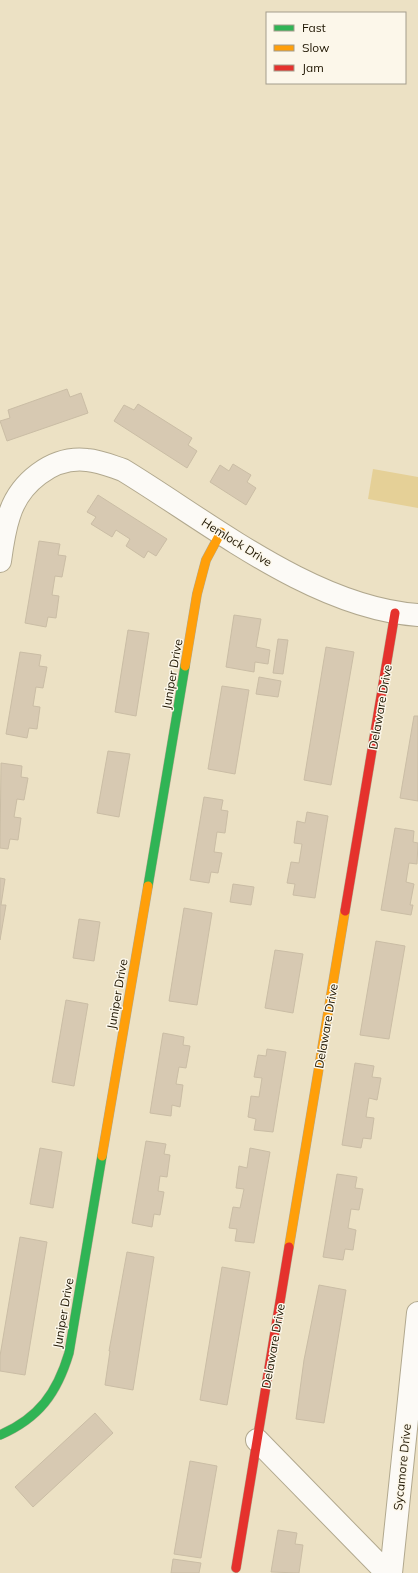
<svg xmlns="http://www.w3.org/2000/svg" width="418" height="1573" font-family="Mulish,sans-serif">
  <rect width="100%" height="100%" fill="#ece1c4"/>
  <path fill="#e5d097" d="M373,469L418,477V508L368,499Z"/>
  <g fill="#d7c9b2" stroke="#cabda5">
    <path d="M67,389L70,397L81,393L88,413L7,441L0,421L10,418L8,410Z"/>
    <path d="M138,404L192,438L188,445L197,451L187,468L114,421L124,405L134,410Z"/>
    <path d="M233,464L251,475L247,482L256,488L246,505L210,482L220,465L229,471Z"/>
    <path d="M98,495L167,539L156,556L148,551L144,558L126,546L130,539L116,530L112,537L91,524L96,517L87,512Z"/>
    <path d="M39,541L60,544L58,555L66,556L62,577L55,576L52,595L59,596L56,618L48,617L46,627L25,623Z"/>
    <path d="M234,615L261,619L256,647L270,650L268,664L255,662L254,672L226,667Z"/>
    <path d="M128,630L149,633L136,716L115,712Z"/>
    <path d="M278,639L288,640L283,674L273,673Z"/>
    <path d="M326,647L354,652L331,785L304,780Z"/>
    <path d="M20,652L41,655L39,666L47,667L43,688L36,687L33,706L40,707L37,729L29,728L27,738L6,734Z"/>
    <path d="M259,677L281,681L278,697L256,694Z"/>
    <path d="M222,686L249,690L235,774L208,769Z"/>
    <path d="M414,716H418V801L400,798Z"/>
    <path d="M108,751L130,754L119,817L97,813Z"/>
    <path d="M1,763L22,766L21,777L28,778L24,800L17,799L14,817L21,818L18,840L10,839L8,849L0,848Z"/>
    <path d="M204,797L223,800L221,810L228,811L225,833L217,832L214,852L222,853L218,873L211,872L209,883L190,880Z"/>
    <path d="M307,812L328,816L315,898L293,895L295,884L287,883L291,862L299,863L302,844L294,843L297,821L305,823Z"/>
    <path d="M395,828L414,831L413,842L418,843L417,864L409,863L406,882L414,884L410,905H413L411,915L381,910Z"/>
    <path d="M0,878L5,879L1,905H6L0,940Z"/>
    <path d="M233,884L254,887L251,905L230,902Z"/>
    <path d="M184,908L212,913L197,1005L169,1001Z"/>
    <path d="M79,919L100,922L94,961L73,958Z"/>
    <path d="M376,941L405,946L389,1039L360,1035Z"/>
    <path d="M275,950L303,954L293,1013L265,1008Z"/>
    <path d="M66,1000L88,1004L74,1086L52,1082Z"/>
    <path d="M163,1033L184,1037L183,1045L190,1046L186,1068L179,1067L176,1084L183,1085L180,1107L172,1105L171,1116L150,1113Z"/>
    <path d="M267,1049L286,1052L273,1132L254,1130L256,1119L248,1117L251,1096L259,1097L262,1078L254,1077L258,1055L266,1056Z"/>
    <path d="M355,1063L374,1066L372,1077L381,1078L377,1100L369,1098L366,1117L374,1118L371,1139L363,1138L361,1148L342,1145Z"/>
    <path d="M146,1141L166,1144L164,1154L170,1155L167,1177L160,1176L158,1191L164,1192L160,1215L154,1214L152,1227L132,1223Z"/>
    <path d="M40,1148L62,1152L53,1208L30,1204Z"/>
    <path d="M250,1148L270,1152L254,1243L235,1241L237,1229L229,1228L233,1207L240,1208L244,1189L236,1188L239,1166L247,1168Z"/>
    <path d="M337,1174L357,1177L355,1188L363,1189L359,1210L351,1209L348,1228L356,1230L353,1250L345,1249L343,1260L323,1257Z"/>
    <path d="M20,1237L47,1242L25,1375L0,1371V1356Z"/>
    <path d="M127,1252L154,1257L133,1390L105,1385L110,1351H109Z"/>
    <path d="M222,1267L250,1272L227,1405L200,1400Z"/>
    <path d="M319,1285L346,1290L324,1423L296,1419L304,1360Z"/>
    <path d="M95,1413L113,1433L33,1507L15,1487Z"/>
    <path d="M190,1461L217,1466L201,1558L174,1554Z"/>
    <path d="M278,1530L297,1533L295,1544L303,1545L299,1573L271,1572Z"/>
    <path d="M173,1559L201,1563L199,1573H171Z"/>
  </g>
  <g fill="none" stroke-linecap="round" stroke-linejoin="round">
    <g stroke="#b1a88e" stroke-width="24">
      <g id="street">
        <path d="M0,561C2,546 4,531 9,516C19,483 52,456 87,460C100,461 111,466 123,470C210,523 314,608 418,615"/>
        <path d="M257,1440L387,1573"/>
        <path d="M391,1573L418,1313"/>
      </g>
    </g>
    <g stroke="#b1a88e" stroke-width="10">
      <g id="fast">
        <path d="M148,886L185,666"/>
        <path d="M0,1435C39,1418 57,1393 69,1353L102,1156"/>
      </g>
    </g>
    <g stroke="#b1a88e" stroke-width="10">
      <g id="slow">
        <path d="M185,666L197,594L206,560L221,532"/>
        <path d="M102,1156L148,886"/>
        <path d="M289,1247L345,911"/>
      </g>
    </g>
    <g stroke="#b1a88e" stroke-width="10">
      <g id="jam">
        <path d="M345,911L395,613"/>
        <path d="M236,1568L289,1247"/>
      </g>
    </g>
    <use href="#street" stroke="#fcfaf6" stroke-width="22"/>
    <use href="#fast" stroke="#30b455" stroke-width="9"/>
    <use href="#slow" stroke="#ff9f0a" stroke-width="9"/>
    <use href="#jam" stroke="#e5322d" stroke-width="9"/>
  </g>
  <g text-anchor="middle" dominant-baseline="central" stroke-width="3" stroke-linejoin="round" paint-order="stroke">
    <g font-size="12" fill="#1e1500" stroke="#fcf7ea">
      <text transform="translate(237 542) rotate(32)">Hemlock Drive</text>
      <text transform="translate(172 674) rotate(-80)">Juniper Drive</text>
      <text transform="translate(380 707) rotate(-80)">Delaware Drive</text>
      <text transform="translate(117 994) rotate(-80)">Juniper Drive</text>
      <text transform="translate(326 1026) rotate(-80)">Delaware Drive</text>
      <text transform="translate(63 1313) rotate(-80)">Juniper Drive</text>
      <text transform="translate(273 1346) rotate(-80)">Delaware Drive</text>
      <text transform="translate(402 1467) rotate(-84)">Sycamore Drive</text>
    </g>
  </g>
  <rect x="266" y="12" width="140" height="72" fill="#fcf7ea" stroke="#a39d8c"/>
  <rect x="274" y="25" width="20" height="6" fill="#30b455" stroke="#a39d8c"/>
  <text x="302" y="32" font-size="12" fill="#1e1500">Fast</text>
  <rect x="274" y="45" width="20" height="6" fill="#ff9f0a" stroke="#a39d8c"/>
  <text x="302" y="52" font-size="12" fill="#1e1500">Slow</text>
  <rect x="274" y="65" width="20" height="6" fill="#e5322d" stroke="#a39d8c"/>
  <text x="302" y="72" font-size="12" fill="#1e1500">Jam</text>
</svg>
